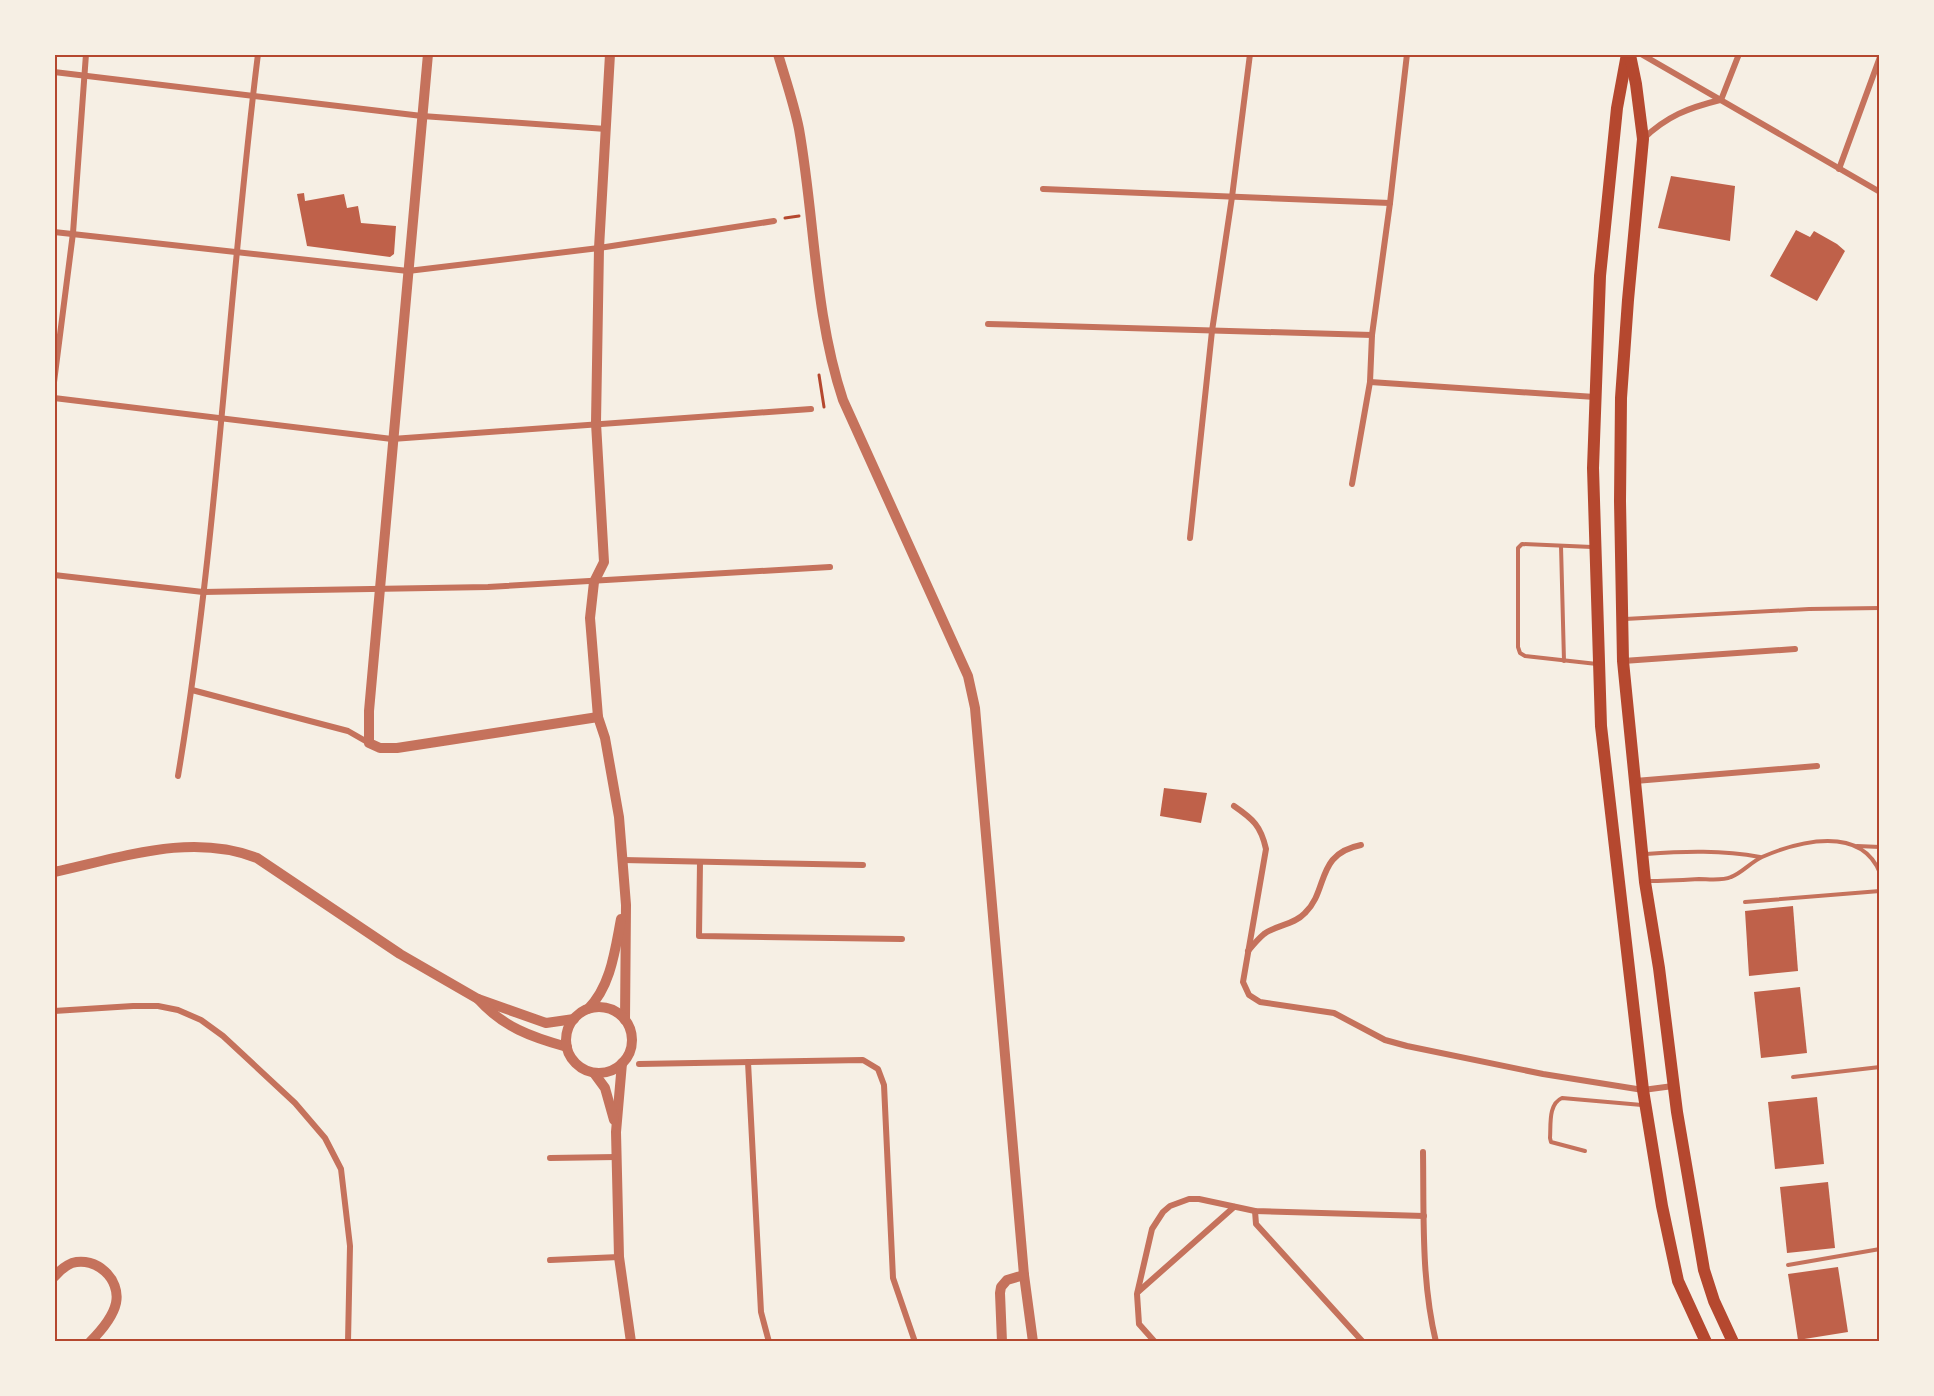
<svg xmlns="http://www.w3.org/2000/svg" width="1934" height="1396" font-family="Manrope,sans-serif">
  <rect width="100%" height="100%" fill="#f6efe4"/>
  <g fill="#bf614a">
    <path d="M1671,176L1735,186L1730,241L1658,228Z"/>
    <path d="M304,193L305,201L344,194L347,208L358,206L361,223L396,226L394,254L390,257L307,246L297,194Z"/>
    <path d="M1796,230L1810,237L1814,231L1837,244L1845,251L1817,301L1770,276Z"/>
    <path d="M1164,788L1207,793L1201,823L1160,816Z"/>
    <path d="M1793,906L1798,971L1749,976L1745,911Z"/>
    <path d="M1800,987L1807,1053L1761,1058L1754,992Z"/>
    <path d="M1817,1097L1824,1164L1775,1169L1768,1102Z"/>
    <path d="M1828,1182L1835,1248L1787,1253L1780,1187Z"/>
    <path d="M1838,1267L1848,1332L1798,1340L1788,1274Z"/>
  </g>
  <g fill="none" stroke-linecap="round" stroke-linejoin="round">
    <g stroke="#b5482f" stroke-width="3">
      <path d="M785,218L799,216"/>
      <path d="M819,375L824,407"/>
    </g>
    <g stroke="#c5725c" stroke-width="4">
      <path d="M1561,546L1564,661"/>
      <path d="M1592,547L1522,544L1518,548V647L1520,653L1525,656L1597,664"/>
      <path d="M1625,619L1809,609L1880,608"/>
      <path d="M1857,846L1880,847"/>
      <path d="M1646,854C1685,851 1722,850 1760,857"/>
      <path d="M1648,881C1665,881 1682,880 1699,879C1708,879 1722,881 1731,877C1742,873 1751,862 1762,857C1799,841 1861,825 1880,873"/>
      <path d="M1745,902L1880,891"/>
      <path d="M1793,1077L1880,1067"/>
      <path d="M1585,1151L1551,1142L1550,1138C1551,1125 1548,1104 1562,1098L1642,1105"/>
      <path d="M1788,1265L1880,1249"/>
    </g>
    <g stroke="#c5725c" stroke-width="6">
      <path d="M1641,54L1880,192"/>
      <path d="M54,72L422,116L606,129"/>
      <path d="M1721,100L1739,54"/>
      <path d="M1643,139C1667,116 1688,108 1720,100"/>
      <path d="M1839,169L1880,57"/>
      <path d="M1043,189L1390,203"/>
      <path d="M54,232L408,271L599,248L774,221"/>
      <path d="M988,324L1372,335"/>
      <path d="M54,382L73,233L86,54"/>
      <path d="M1370,382L1595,397"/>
      <path d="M54,398L392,439L811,409"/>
      <path d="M1352,484L1370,382L1372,335L1390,203L1407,54"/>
      <path d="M1190,538L1212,331L1232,197L1250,54"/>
      <path d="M54,575L203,592L488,587L830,567"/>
      <path d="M1623,661L1795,649"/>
      <path d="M192,690L348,731L369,743"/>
      <path d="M178,776C218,537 228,294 258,54"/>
      <path d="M1635,781L1817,766"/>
      <path d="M1234,806C1253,819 1261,826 1266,849L1243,982L1249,995L1260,1002L1334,1013L1385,1040L1407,1046L1543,1074L1643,1090L1673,1086"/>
      <path d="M623,860L863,865"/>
      <path d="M700,862L699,936L902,939"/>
      <path d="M1248,951C1253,945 1258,939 1264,934C1276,925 1294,925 1305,913C1329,890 1315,854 1361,845"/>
      <path d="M54,1011L133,1006H158L178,1010L201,1020L223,1036L295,1103L325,1138L341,1169L350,1246L348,1342"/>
      <path d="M748,1062L761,1312L769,1342"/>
      <path d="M639,1064L863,1060L878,1069L884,1085L893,1278L915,1342"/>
      <path d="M1423,1152C1424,1216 1421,1280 1436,1342"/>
      <path d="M550,1158L616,1157"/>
      <path d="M1255,1211L1256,1224L1363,1342"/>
      <path d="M550,1260L619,1257"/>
      <path d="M1138,1292L1234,1207"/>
      <path d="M1155,1342L1139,1324L1137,1294L1152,1229L1163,1212L1170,1206L1189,1199H1199L1255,1211L1424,1216"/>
    </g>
    <g stroke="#c5725c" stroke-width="10">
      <path d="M428,54L369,711V743L380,748H397L598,717"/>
      <path d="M610,54L599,248L596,423L604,562L594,582L590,618L598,717L605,738L619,817L626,905L625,1020"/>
      <path d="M778,54C785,78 794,104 799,129C815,219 814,313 843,400L968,676L975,708L1024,1275L1033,1342"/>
      <path d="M54,872C120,858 191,832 257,858L400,954L478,999L546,1023L574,1019"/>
      <path d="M478,999C503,1027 531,1037 567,1047"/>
      <circle cx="599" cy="1040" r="33"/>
      <path d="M588,1009C611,986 615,950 621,919"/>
      <path d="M622,1063L616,1132L619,1257L631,1342"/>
      <path d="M594,1073L605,1088L614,1120"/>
      <path d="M54,1277C59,1271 65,1266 72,1263C96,1256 121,1279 116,1303C113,1317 100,1332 90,1342"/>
      <path d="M1002,1342L1000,1293L1001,1287L1007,1280L1024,1275"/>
    </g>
    <g stroke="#b5482f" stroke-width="12">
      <path d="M1627,54L1617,108L1600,276L1593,468L1601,726L1643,1090L1662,1206L1678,1281L1706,1342"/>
      <path d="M1630,55L1636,84L1643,139L1628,300L1621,398L1620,501L1623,661L1645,882L1659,968L1677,1112L1704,1270L1714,1301L1733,1342"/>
    </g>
  </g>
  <rect width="1934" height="1396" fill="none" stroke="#f6efe4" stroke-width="111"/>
  <rect x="56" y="56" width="1822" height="1284" fill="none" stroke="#b5482f" stroke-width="2"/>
</svg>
